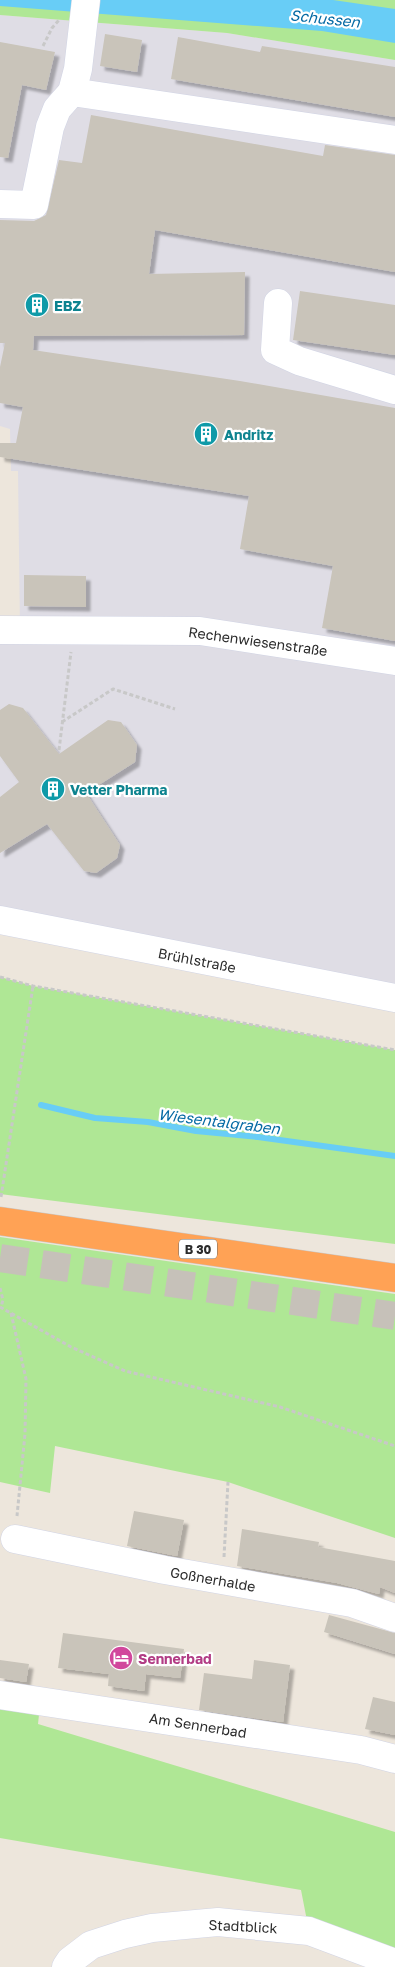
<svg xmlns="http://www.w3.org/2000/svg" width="395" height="1967" font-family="'Golos Text',sans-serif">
  <defs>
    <filter id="shadow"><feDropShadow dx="4.5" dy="4.5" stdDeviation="1" flood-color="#0004"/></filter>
  </defs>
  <rect width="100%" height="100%" fill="#ede6dc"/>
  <path fill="#dfdde5" d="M0,15L227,33L395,60V998L0,920V630H20L18,471H11L10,429L0,426Z"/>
  <g fill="#afe795">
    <path d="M0,0H395V60L227,33L0,15Z"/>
    <path d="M0,977L33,986L395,1050V1244L0,1194Z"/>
    <path d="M0,1237L395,1294V1538L228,1482L55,1446L50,1493L0,1482Z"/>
    <path d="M0,1702L40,1705L38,1724L395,1832V1963L309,1931L301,1890L0,1838Z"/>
  </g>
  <path fill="#68cdf6" d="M0,0H333L395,9V43L322,31L0,6Z"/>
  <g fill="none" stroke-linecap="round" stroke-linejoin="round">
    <path stroke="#68cdf6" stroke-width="6" d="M41,1105L95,1118L148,1122L196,1131L258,1137L395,1156"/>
  </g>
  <g fill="#c9c4ba" filter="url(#shadow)">
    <path d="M105,34L142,40L137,72L100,66Z"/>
    <path d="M178,37L260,52L262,46L395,67V117L171,79Z"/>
    <path d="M0,42L55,52L46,90L22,85L8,158L0,157Z"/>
    <path d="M91,115L323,156L325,145L395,155V272L155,230L149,274L245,272L244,335L34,336L33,350L240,381L395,408V641L322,628L333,566L240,549L249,496L0,457V443H16L23,407L0,403V367L5,343H0V220L34,221L46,215L59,160L82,163Z"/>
    <path d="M300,291L395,305V355L293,340Z"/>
    <path d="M24,575L86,576V607L24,606Z"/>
    <path d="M9,704L23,708L59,754L108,720L121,722L137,745L135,762L86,793L120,845L117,858L96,873L84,871L47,824L0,853V797L19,782L0,756V710Z"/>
    <path d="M134,1511L184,1520L177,1556L127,1546Z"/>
    <path d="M242,1529L319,1542L318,1547L395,1561V1593L380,1587L379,1594L337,1583L237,1566Z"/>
    <path d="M329,1615L395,1633V1654L324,1632Z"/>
    <path d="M63,1633L184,1649L180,1678L146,1674L144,1691L108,1686L109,1674L58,1668Z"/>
    <path d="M0,1660L29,1664L26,1682L0,1678Z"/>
    <path d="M254,1660L290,1665L283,1722L199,1710L204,1673L252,1679Z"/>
    <path d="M373,1697L395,1702V1735L365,1729Z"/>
  </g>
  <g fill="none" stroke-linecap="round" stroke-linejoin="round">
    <path stroke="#c6c1b9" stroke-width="28" stroke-dasharray="28 14" stroke-linecap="butt" d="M0,1258L395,1316"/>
    <g stroke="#d1d4e4" stroke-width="29">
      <g id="minor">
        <path d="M72,92L395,140"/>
        <path d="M0,204L34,205L50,127L57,109L72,92L78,69L86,0"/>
        <path d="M278,303L275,350L299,361L395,390"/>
        <path d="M0,630L200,631L395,661"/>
        <path d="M0,920L395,998"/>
        <path d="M15,1539L165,1570L352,1603L395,1618"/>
        <path d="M0,1695L361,1750L395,1759"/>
        <path d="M66,1967L70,1961L91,1945L125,1934L152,1928L218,1922L309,1931L395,1963"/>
      </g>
    </g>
    <g stroke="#c8c8c8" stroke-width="29">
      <path id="highway" d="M0,1221L395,1278"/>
    </g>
    <g stroke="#c8c8c8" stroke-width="3" stroke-dasharray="4 2.5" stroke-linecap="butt">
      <path d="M43,46L52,28L60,19"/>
      <path d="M62,722L113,689L175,709"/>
      <path d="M59,750L71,652"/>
      <path d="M0,977L33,986L395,1050"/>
      <path d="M1,1197L33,986"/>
      <path d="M0,1288L3,1300L1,1307"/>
      <path d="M0,1307L71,1347L125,1371L280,1407L395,1446"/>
      <path d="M11,1313L26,1379L25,1434L17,1516"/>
      <path d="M224,1557L228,1482"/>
    </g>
    <use href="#minor" stroke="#fff" stroke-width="28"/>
    <use href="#highway" stroke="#ffa255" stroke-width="28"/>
  </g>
  <defs>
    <g id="building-disc" transform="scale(1.25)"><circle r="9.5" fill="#0f9aa8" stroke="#fff"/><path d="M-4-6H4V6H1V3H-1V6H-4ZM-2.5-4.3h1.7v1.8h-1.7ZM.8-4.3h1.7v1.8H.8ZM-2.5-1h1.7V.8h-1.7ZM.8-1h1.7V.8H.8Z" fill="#fff"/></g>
    <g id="hotel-disc" transform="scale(1.25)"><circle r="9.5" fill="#d1479c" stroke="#fff"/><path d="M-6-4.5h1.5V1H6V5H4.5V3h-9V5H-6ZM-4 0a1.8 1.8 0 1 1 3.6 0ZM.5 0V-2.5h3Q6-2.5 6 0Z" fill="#fff"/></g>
  </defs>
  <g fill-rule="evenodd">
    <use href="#building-disc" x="37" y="305"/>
    <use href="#building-disc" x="206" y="434"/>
    <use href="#building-disc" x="53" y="789"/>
    <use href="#hotel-disc" x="121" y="1658"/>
  </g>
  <g text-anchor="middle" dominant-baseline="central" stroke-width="4.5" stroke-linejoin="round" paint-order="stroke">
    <rect fill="#fff" stroke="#6b6b6b" stroke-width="1" x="179" y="1239.5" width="38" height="19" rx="4"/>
    <g font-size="12" font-weight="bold" fill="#2b2b2b">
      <text x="198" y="1249">B 30</text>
    </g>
    <g font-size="14" font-weight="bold" fill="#0d838f" stroke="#fff" text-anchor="start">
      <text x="54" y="305">EBZ</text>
      <text x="224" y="434">Andritz</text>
      <text x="70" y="789">Vetter Pharma</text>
    </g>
    <g font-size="14" fill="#2b2b2b" stroke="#fff">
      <text transform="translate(258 641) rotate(8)">Rechenwiesenstraße</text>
      <text transform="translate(197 960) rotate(11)">Brühlstraße</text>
      <text transform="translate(213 1579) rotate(10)">Goßnerhalde</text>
      <text transform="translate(198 1725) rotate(9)">Am Sennerbad</text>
      <text transform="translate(243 1926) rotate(3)">Stadtblick</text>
    </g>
    <g font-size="14" font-weight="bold" fill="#b23c85" stroke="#fff" text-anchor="start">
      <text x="138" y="1658">Sennerbad</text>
    </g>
    <g font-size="15" font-style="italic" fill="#056aa4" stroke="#fff">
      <text transform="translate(325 18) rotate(6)">Schussen</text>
      <text transform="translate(219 1121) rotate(7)">Wiesentalgraben</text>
    </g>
  </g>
</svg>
